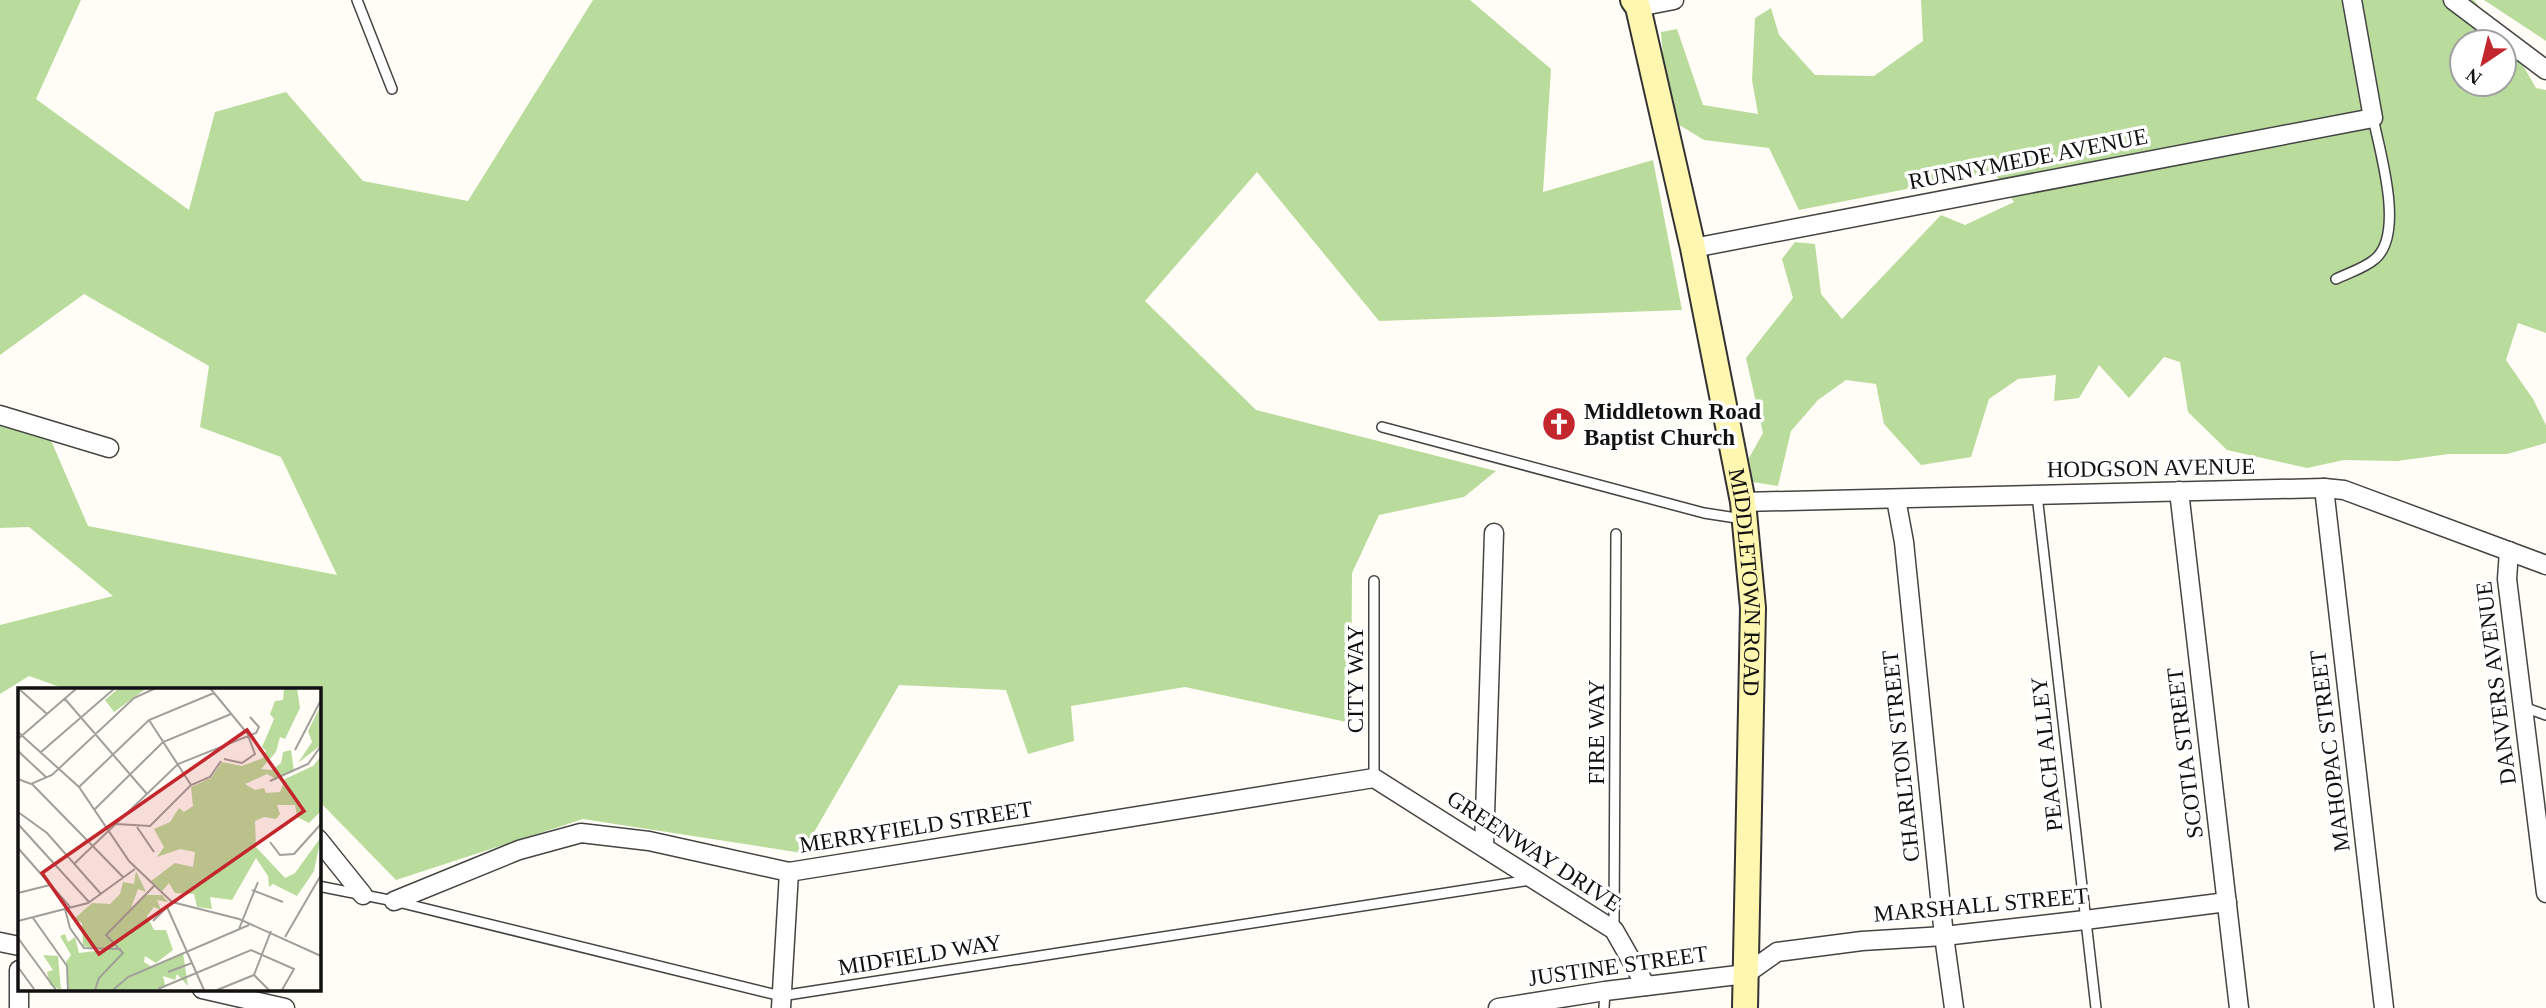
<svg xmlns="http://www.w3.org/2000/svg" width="2546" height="1008" font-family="Georgia,serif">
  <rect width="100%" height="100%" fill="#fffdf5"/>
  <g fill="#b9dc9c" fill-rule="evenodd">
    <path d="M0,0H81L36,99L189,210L215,112L286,92L363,181L468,201L593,0H1470L1551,69L1543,192L1653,160L1682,310L1379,321L1257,172L1145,301L1256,410L1496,471L1464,497L1379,515L1352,573L1351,723L1185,687L1071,706L1074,741L1028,754L1006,690L899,685L802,853L583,819L396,880L319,801L318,690H68L29,676L0,694V625L113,596L29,527L0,528V420L46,429L88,526L337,575L281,457L200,427L209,366L84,294L0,355Z"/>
    <path d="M1921,0H2474L2521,62L2536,88L2546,90V333L2518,323L2506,360L2533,399L2546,425V443L2507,454H2449L2397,461L2344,460L2307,468L2227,450L2188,412L2180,362L2164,357L2129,398L2099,365L2079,398L2054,401L2056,375L2018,379L1989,399L1971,457L1921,465L1884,424L1876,384L1846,380L1818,400L1791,431L1778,486L1753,482L1749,458L1763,433L1746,358L1793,298L1782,259L1795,242L1815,244L1821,294L1842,319L1941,215L1965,225L2014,202L1994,172L1799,210L1769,148L1704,140L1676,123L1663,57L1661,32L1677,29L1703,105L1758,114L1752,80L1755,18L1771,8L1779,35L1815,75L1874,76L1923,41ZM2462,42H2504V84H2462Z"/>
    <path d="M2484,0H2546V41Z"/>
  </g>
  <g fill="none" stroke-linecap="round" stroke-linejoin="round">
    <g stroke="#444" stroke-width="12">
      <g id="lane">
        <path d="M357,0L392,89"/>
        <path d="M2336,279C2348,273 2365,268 2375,259C2405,234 2380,152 2373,118"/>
        <path d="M1382,427L1704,513L1743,519"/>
        <path d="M2037,495L2096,1008"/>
        <path d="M2523,707L2546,715"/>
        <path d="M1374,778V581"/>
        <path d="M318,886L394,901L781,996L1530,880"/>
        <path d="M1614,930L1616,534"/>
        <path d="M1604,1008L1605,991"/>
      </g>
    </g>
    <g stroke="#444" stroke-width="21">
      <g id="street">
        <path d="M2453,0L2546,70"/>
        <path d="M1638,7L1674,0"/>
        <path d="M1693,248L2373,118L2352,0"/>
        <path d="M0,415L109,448"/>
        <path d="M2324,488L2384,1008"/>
        <path d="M2179,491L2239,1008"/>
        <path d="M1896,499L1904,542L1944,936L1954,1008"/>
        <path d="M1743,502L2324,488L2344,490L2546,565"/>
        <path d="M2509,551L2507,579L2546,893"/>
        <path d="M318,839L363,895"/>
        <path d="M1484,846L1494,533"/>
        <path d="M394,901L519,850L581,833L649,841L789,872L1374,778L1614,930L1646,986"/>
        <path d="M0,942L19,946"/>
        <path d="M202,989L285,1008"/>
        <path d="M19,1008V970"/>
        <path d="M781,1008L789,872"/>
        <path d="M1498,1008L1605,991L1746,974L1777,952L1862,941L1944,936L2085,920L2227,902"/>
      </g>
    </g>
    <g stroke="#333" stroke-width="28">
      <g id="secondary">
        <path id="s1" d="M1633,0L1638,7L1693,248L1743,502L1753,608L1745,1008"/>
      </g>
    </g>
    <use href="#lane" stroke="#fff" stroke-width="9"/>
    <use href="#street" stroke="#fff" stroke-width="18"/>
    <use href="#secondary" stroke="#fff6b0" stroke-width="24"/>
  </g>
  <defs>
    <g id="church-disc" transform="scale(1.75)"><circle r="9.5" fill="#c4262e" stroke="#fff"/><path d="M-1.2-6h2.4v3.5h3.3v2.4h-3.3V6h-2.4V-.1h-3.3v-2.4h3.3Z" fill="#fff"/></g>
  </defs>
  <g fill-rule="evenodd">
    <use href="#church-disc" x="1559" y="424"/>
  </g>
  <g text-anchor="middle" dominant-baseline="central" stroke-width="7" stroke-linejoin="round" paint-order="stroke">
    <g font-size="23" fill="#111" stroke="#fff">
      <text transform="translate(2028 159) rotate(-11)">RUNNYMEDE AVENUE</text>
      <text transform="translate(2151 468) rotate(-1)">HODGSON AVENUE</text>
      <text stroke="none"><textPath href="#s1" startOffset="595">MIDDLETOWN ROAD</textPath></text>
      <text transform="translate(1355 679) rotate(-90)">CITY WAY</text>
      <text transform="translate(2496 683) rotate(-97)">DANVERS AVENUE</text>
      <text transform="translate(1596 732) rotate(-90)">FIRE WAY</text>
      <text transform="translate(2330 751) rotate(-97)">MAHOPAC STREET</text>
      <text transform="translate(2185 753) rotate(-97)">SCOTIA STREET</text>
      <text transform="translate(2047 754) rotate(-96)">PEACH ALLEY</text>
      <text transform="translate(1901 756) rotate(-96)">CHARLTON STREET</text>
      <text transform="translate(916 827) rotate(-9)">MERRYFIELD STREET</text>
      <text transform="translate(1534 851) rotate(33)">GREENWAY DRIVE</text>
      <text transform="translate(1981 905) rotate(-5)">MARSHALL STREET</text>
      <text transform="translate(920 955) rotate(-9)">MIDFIELD WAY</text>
      <text transform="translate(1618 966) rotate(-8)">JUSTINE STREET</text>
    </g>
    <g font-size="23" font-weight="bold" fill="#111" stroke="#fff" text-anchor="start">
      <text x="1584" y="411">Middletown Road<tspan x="1584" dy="26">Baptist Church</tspan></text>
    </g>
  </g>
  <g transform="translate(18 688)">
    <rect width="303" height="303" fill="#fffdf5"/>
    <path d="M101,0H129L96,24L87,12ZM266,0H279L282,20L267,51L262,49L258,64L243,81L254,82L263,75L265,64L273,62L276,83L258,91L249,86L227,96L237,102L246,100L248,105L262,104L267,91L295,78L303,68V123L291,135L279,129L277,117H259L262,126L258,131L246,129L237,133L238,159L267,190L277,185L303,149L296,183L279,208L255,196L251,199L250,188L238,170L214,212L192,209L194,221L179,219L176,206L157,205L151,195L144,203L133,193L157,175L175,179L177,164L162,161L139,169L146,159L136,141L152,134L161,120L166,124L175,118L173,99L193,90L204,74L224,78L245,70L248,63L244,59L256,31L252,26L257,13L265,12ZM303,17V57L280,75L294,54L290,43ZM118,183L128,204L120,201L113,220L129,207H144L150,214L139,212L143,222L136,219L129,228L136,242H148L155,262L138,275L127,268L126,274L134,279L165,265L170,298L159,286L157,292L145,288L147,297L137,302H51L48,274L53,267L42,248L47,246L50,254L57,249L61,265L86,262L65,258L64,235L56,231L74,215L92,216L102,206L105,194L116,196ZM25,267L40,268L43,302L32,297L29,284L35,282Z" fill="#b9dc9c"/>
    <path fill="none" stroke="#a09f9a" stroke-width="2" d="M0,0L29,26M192,0L229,45L237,66L224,75L206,71M47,11L129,106M131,32L173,97M0,44L61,99L111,173L154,214L221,231L303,268M0,51L59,0M277,62L303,12M0,63L29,90M23,64L97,0M0,91L13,96L34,87L116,10L138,0M252,93L290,76L303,58M14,96L105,189M61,99L131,32L196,5M77,121L145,54L213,26M0,124L29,145L83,206M0,136L71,214M98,136L132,138L173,97L192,89L203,73M119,139L136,164M252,154L262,167L276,166L303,136M0,160L53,220M56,176L160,76L238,45L241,39L232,29M234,202L265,214M0,205L32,197M149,219L186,302M47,221L52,240L66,260L103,261M15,230L49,278L50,302M0,233L70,215L117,181M135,233L151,217M221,241L240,194M267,249L303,187M0,250L38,302M303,268V290M0,279L16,301M150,284L174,275M236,287L253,243M236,287L251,302M140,301L233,262L276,281L264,302M77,302L81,290L105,265L88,247L136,198M95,302L110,289L231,237M199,302L236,287"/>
    <path fill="#c4262e" fill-opacity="0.15" stroke="#c4262e" stroke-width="3.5" d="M229,42L286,123L81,266L24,185Z"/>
    <rect width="303" height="303" fill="none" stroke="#111" stroke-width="3.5"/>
  </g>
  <g transform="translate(2483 63) rotate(215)"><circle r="33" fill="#ffffff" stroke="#a0a0a0" stroke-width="2"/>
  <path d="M0-5L12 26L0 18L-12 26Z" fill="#c4262e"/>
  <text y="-10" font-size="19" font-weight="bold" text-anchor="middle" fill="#111111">N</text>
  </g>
</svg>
